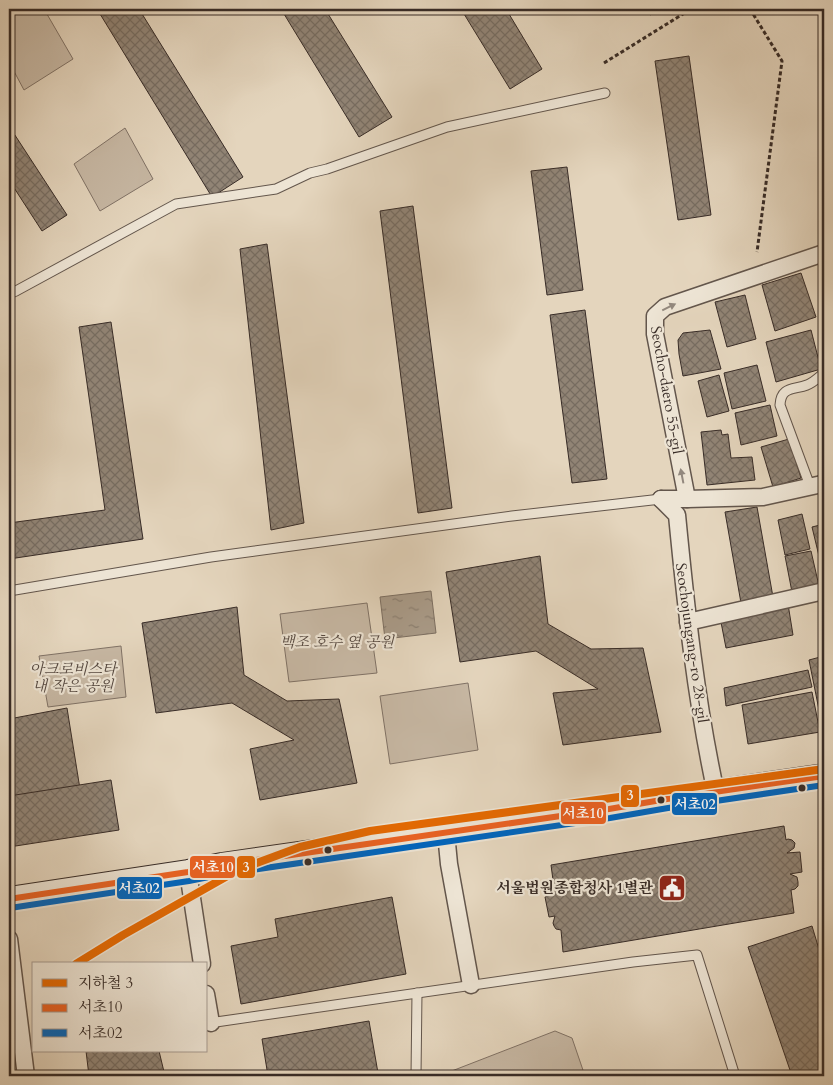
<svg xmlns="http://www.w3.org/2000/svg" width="833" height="1085" font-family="Cardo,'Noto Serif KR',serif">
  <defs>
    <pattern id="water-ripples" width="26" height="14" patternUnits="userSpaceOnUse" patternTransform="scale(1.25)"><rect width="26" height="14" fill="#aa9c8a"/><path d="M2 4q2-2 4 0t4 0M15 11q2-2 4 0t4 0" fill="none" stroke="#8b7f71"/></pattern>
    <pattern id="building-cross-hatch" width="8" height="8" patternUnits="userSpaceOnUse" patternTransform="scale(1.25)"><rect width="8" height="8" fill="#918475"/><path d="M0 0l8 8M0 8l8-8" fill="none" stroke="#776c60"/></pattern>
  </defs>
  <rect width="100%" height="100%" fill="#e4d5bd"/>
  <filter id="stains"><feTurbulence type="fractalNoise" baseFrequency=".004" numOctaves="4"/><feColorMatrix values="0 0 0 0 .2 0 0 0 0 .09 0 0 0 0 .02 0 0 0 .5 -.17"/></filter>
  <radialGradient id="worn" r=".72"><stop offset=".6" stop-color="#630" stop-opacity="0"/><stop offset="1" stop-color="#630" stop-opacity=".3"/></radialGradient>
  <g fill="#c7b8a4" stroke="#807266">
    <path d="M9,9H44L73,59L24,90L9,62Z"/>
    <path d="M125,128L153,179L100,211L74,164Z"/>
    <path d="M367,603L377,673L289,682L280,614Z"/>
    <path d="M121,646L126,697L48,707L39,656Z"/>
    <path d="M468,683L478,750L390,764L380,696Z"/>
    <path d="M555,1031L572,1038L585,1076H444V1074Z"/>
  </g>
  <path fill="url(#water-ripples)" stroke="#7c6f62" d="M431,591L436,633L385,639L380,597Z"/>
  <g fill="url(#building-cross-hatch)" stroke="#382c27">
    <path d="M97,9H139L243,177L212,197Z"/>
    <path d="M281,9H325L392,117L359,137Z"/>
    <path d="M461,9H506L542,69L510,89Z"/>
    <path d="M646,9H660L650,15Z"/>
    <path d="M689,56L711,215L678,220L655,61Z"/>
    <path d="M9,126L67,215L42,231L9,180Z"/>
    <path d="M567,167L583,290L547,295L531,171Z"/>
    <path d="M413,206L452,508L418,513L380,211Z"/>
    <path d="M267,244L304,523L271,530L240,249Z"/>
    <path d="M801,273L816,317L775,331L762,285Z"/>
    <path d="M745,295L756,339L727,347L715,302Z"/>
    <path d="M585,310L607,479L572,483L550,315Z"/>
    <path d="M111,322L143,539L9,559V523L105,510L79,327Z"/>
    <path d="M710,330L721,369L683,376L679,354L678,340L683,333Z"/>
    <path d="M811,330L821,369L776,382L766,342Z"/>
    <path d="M757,365L766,401L732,409L724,373Z"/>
    <path d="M719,375L729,411L707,417L698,381Z"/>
    <path d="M770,405L777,436L741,445L735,413Z"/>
    <path d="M721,430L722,435L728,434L731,458L752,457L755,480L707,485L701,432Z"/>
    <path d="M789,439L801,478L773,487L761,447Z"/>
    <path d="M757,507L773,597L741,603L725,512Z"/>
    <path d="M802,514L810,549L785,555L778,520Z"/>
    <path d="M824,524V577L812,527Z"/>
    <path d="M811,551L819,586L792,592L785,556Z"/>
    <path d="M540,556L548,624L591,649L643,648L661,732L563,745L553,693L598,689L536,651L460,662L446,572Z"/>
    <path d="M788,604L793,635L726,648L720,617Z"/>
    <path d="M237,607L244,675L287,701L339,699L357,783L260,800L250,749L294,740L232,703L156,713L142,623Z"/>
    <path d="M824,656V730H823L809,660Z"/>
    <path d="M808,670L812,687L726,706L724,688Z"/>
    <path d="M812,692L820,732L748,744L742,705Z"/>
    <path d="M67,708L84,814L9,827V719Z"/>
    <path d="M111,780L119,830L9,847V794V796Z"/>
    <path d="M784,826L786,840L788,839L792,840L795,843L794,848L787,853L800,852L802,872L790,874L797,877L798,882V886L795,889L791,890L794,913L563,952L561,930L556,929L554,926L553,923L555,916L549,917L545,897L552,895L548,891L547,887L548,884L553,880L551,865Z"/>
    <path d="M392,897L406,974L241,1004L231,946L278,937L275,919Z"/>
    <path d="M812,926L824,966V1076H792L748,947Z"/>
    <path d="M369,1021L378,1073L361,1076H268L262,1039Z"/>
    <path d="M86,1051H159L165,1076H89Z"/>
  </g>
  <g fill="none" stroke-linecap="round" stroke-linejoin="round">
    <g stroke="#63564c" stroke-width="11">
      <g id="service">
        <path d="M9,294L16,291L176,204L276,189L310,173L327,169L447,127L605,93"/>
        <path d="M810,486L780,405C781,386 794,390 807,385C813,383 819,377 824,373"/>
        <path d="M9,591L211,557L512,516L661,499"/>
        <path d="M209,1023L633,962L697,955L735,1076"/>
        <path d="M416,1076L417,993"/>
      </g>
    </g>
    <g stroke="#63564c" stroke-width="19">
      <g id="minor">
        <path d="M661,499H687L655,334V316L665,307L824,253"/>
        <path d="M661,499L677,515C686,608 696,701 716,793"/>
        <path d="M687,499L763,497L822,484L824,482"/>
        <path d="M688,622L824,591"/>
        <path d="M446,833L449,864L471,985"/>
        <path d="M188,872L202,964"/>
        <path d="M9,939L26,1076"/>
        <path d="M206,994L211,1023"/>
      </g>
    </g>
    <g stroke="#382c27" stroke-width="26">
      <path id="secondary" d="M9,899L188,872L222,865L446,833L609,809L667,799L824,776"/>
    </g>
    <g stroke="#382c27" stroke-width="3" stroke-dasharray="4 2.5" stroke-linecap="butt">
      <path d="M750,9L782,61L757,252"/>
      <path d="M604,63L691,9"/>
    </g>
    <use href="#service" stroke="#ede4d4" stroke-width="9"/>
    <use href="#minor" stroke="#ede4d4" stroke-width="16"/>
    <use href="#secondary" stroke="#ede4d4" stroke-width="24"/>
    <g stroke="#ede4d4" stroke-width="10">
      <path id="bus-1" d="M9,899L188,872L222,865L609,809L667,799L824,776"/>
    </g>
    <g stroke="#ede4d4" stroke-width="10">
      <path id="bus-2" d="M10,908L189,881L224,874L610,818L668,808L824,785"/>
    </g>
    <use href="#bus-1" stroke="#e96222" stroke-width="6"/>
    <use href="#bus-2" stroke="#0065bd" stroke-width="6"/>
    <g stroke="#ede4d4" stroke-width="11">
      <path id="metro-1" d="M76,964L123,935L238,870L300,847L370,831L824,769"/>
    </g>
    <use href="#metro-1" stroke="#e46902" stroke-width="8"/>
  </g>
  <defs><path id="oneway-solid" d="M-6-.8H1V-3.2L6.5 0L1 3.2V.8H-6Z" transform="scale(1.25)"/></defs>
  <g fill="#92887e">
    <use href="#oneway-solid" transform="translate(669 307) rotate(-26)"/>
    <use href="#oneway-solid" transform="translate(682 476) rotate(-101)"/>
  </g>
  <defs>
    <g id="civic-square" transform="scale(1.4375)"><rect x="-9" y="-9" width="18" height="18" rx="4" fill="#8f2418" stroke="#ede4d4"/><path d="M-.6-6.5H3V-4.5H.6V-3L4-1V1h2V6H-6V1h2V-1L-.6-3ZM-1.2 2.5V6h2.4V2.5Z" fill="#fff"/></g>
  </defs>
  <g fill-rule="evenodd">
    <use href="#civic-square" x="672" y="888"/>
  </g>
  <g fill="#382c27" stroke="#ede4d4" stroke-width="2">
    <circle cx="802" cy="788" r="4.5"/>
    <circle cx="661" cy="800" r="4.5"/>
    <circle cx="328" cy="850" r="4.5"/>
    <circle cx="308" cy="862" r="4.5"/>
  </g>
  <g text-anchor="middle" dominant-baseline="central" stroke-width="4.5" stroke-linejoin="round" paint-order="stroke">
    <g font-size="15" fill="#382c27" stroke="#ede4d4">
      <text transform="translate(667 390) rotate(80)">Seocho-daero 55-gil</text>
      <text transform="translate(692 643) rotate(82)">Seochojungang-ro 28-gil</text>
    </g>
    <g font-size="15" font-style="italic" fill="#554840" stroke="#ede4d4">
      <text x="337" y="642">백조 호수 옆 공원</text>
      <text x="73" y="669">아크로비스타<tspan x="73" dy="17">내 작은 공원</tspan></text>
    </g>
    <g font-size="15" font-weight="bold" fill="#382c27" stroke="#ede4d4" text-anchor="end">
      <text x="653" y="888">서울법원종합청사 1별관</text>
    </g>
  </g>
  <g stroke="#ede4d4" stroke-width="2">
    <rect x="620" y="784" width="20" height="24" rx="5" fill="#e46902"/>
    <rect x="671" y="792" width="47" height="24" rx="5" fill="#0065bd"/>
    <rect x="560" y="801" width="47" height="24" rx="5" fill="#e96222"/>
    <rect x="189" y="855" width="47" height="24" rx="5" fill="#e96222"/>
    <rect x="236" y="855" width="20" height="24" rx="5" fill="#e46902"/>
    <rect x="116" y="876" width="47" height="24" rx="5" fill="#0065bd"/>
  </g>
  <g font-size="14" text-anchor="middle" font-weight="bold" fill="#fff">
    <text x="630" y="800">3</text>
    <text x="695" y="809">서초02</text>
    <text x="583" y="818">서초10</text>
    <text x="213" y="872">서초10</text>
    <text x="246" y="872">3</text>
    <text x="139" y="893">서초02</text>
  </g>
  <rect width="833" height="1085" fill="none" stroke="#e4d5bd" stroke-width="30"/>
  <rect x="10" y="10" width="813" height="1065" fill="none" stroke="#382c27" stroke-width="2.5"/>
  <rect x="15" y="15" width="803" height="1055" fill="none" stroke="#382c27"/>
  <rect x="32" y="962" width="175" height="90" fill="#ede4d4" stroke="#a59a8f"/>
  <rect x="42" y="979" width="25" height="8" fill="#e46902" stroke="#a59a8f"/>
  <text x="78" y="988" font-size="15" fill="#382c27">지하철 3</text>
  <rect x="42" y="1004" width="25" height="8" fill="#e96222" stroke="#a59a8f"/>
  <text x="78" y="1012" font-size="15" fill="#382c27">서초10</text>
  <rect x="42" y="1029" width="25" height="8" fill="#0065bd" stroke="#a59a8f"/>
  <text x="78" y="1038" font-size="15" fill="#382c27">서초02</text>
  <rect width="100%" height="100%" filter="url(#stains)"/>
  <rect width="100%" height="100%" fill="url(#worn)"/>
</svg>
